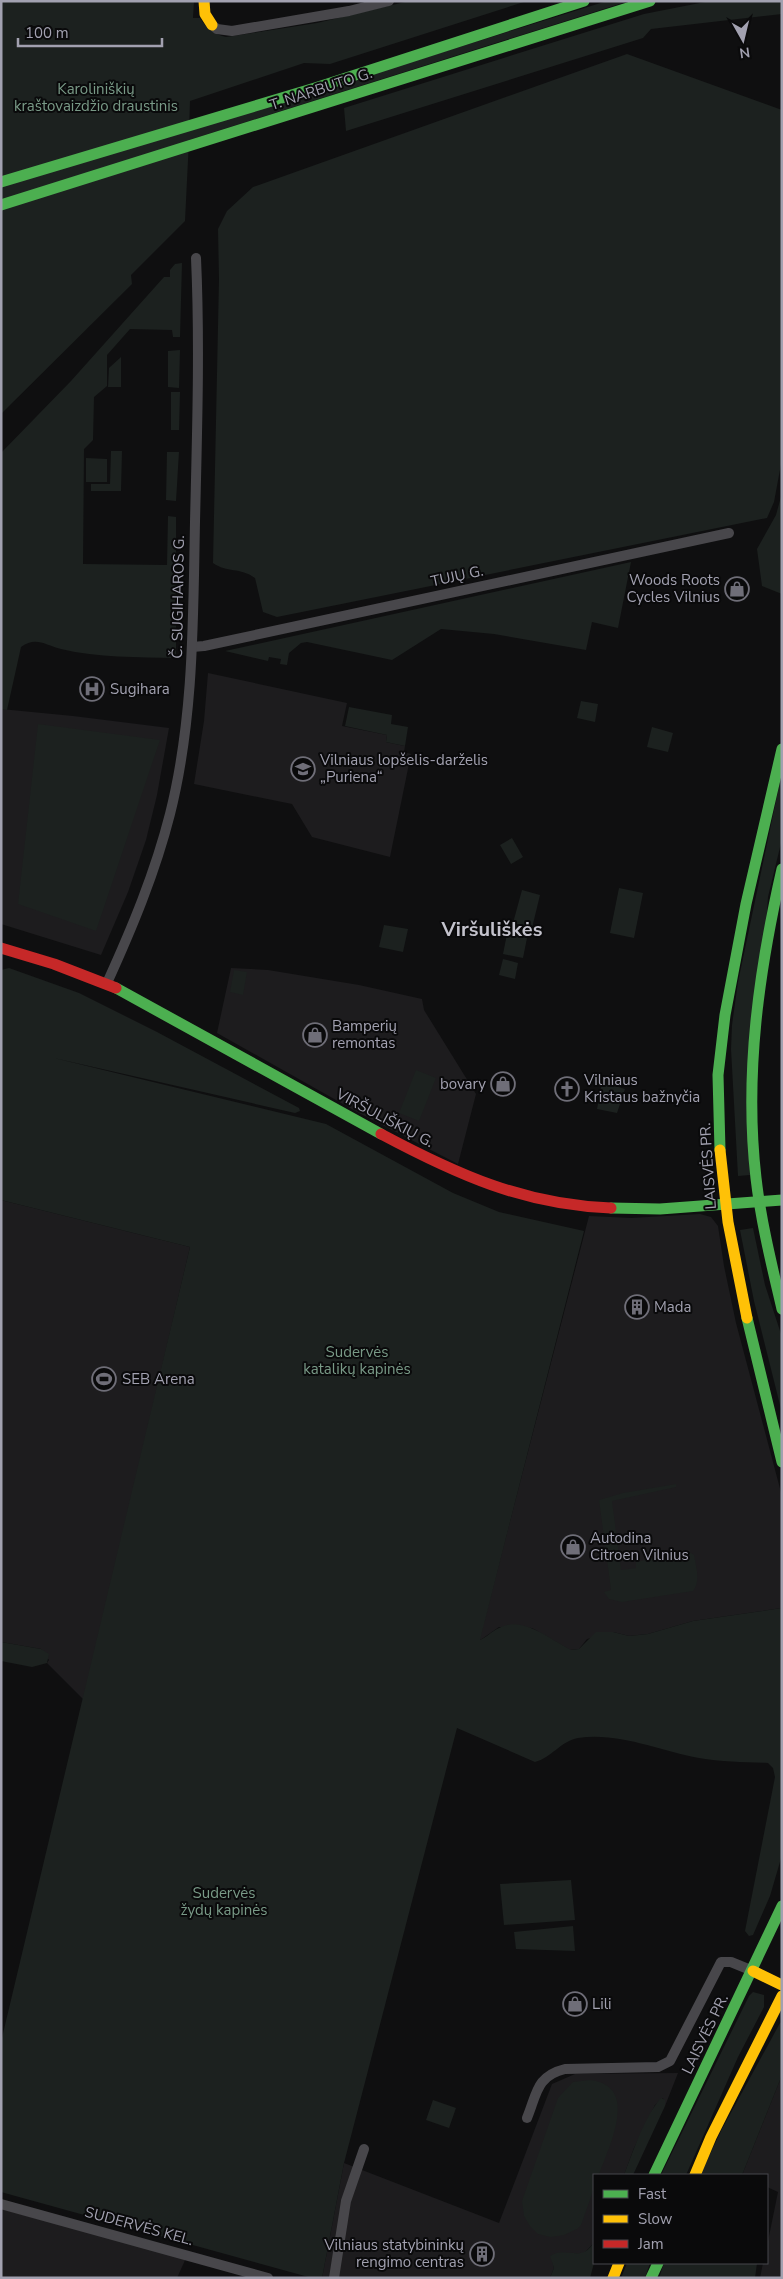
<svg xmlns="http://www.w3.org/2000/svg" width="783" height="2279" font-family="'Nunito Sans',sans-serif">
  <rect width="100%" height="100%" fill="#0f0f10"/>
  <g fill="#1d1c1e">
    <path d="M208,673L347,703L342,726L387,735L386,742L405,746L404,752L411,754L390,857L312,837L292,804L194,784L204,721Z"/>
    <path d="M1,709L73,716L169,728L157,795L146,840L128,892L101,955L1,924Z"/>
    <path d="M231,968L268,970L359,985L422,999L424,1010L476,1094L458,1164L359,1113L217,1033Z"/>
    <path d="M1,1200L190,1247L84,1700L47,1663L49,1660L41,1649L1,1642Z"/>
    <path d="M700,1214L711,1217L718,1226L724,1266L736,1323L782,1496V1608L693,1621L648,1634L629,1636L613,1632L587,1639L579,1649L570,1650L532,1628L499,1627L479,1641L589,1216L631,1218Z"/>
    <path d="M678,2073L665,2106L663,2098L655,2105L634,2148L624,2175H594L593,2244L583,2254L564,2253L551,2256L554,2268L550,2278H322L344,2163L499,2223L552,2084L575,2074Z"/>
    <path d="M782,2075V2278H760L763,2263H767V2246L778,2192L767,2187V2175H742Z"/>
    <path d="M1,2209L186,2258L177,2278H1Z"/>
  </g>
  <g fill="#1c211f">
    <path d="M1,1H194L193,18H200C207,29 213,34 226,37L317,23L409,1H527L330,64L304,63L190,101L189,131L607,1H629L189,140L185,221L131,275L132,284L1,414Z"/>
    <path d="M710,1H782V14L651,29L643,38L346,131L344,108L644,14Z"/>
    <path d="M627,54L782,110V459L774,502L767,518L277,617L263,612L255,578C240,567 227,573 213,563L219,279L218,229L227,211L253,187Z"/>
    <path d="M182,263L180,337H173L172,330L130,329L107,355V386L94,397L93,440L84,449L83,564L167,565L168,516L176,517V658C138,657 98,658 61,649C45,645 36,636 21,647L7,710L1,709V453L71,381L164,277H170V270L175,264Z"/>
    <path d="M180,350L179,388L168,387V351Z"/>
    <path d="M121,357V387H108L109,368Z"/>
    <path d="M171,392H180L179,430H171Z"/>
    <path d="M111,451H122L121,491H91V484H110Z"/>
    <path d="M167,452H179L176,501L166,500Z"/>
    <path d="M86,458L107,459V482H86Z"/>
    <path d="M782,493V594L762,586L757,549L776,515Z"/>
    <path d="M631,562L618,628L592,622L586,650L494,634L441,629L392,660L307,642L301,643L289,653L287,665L280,664L281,659L269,657L268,661L225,651Z"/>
    <path d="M581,701L598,704L595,722L577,718Z"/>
    <path d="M349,707L392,715L391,724L408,727L405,746L386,742L387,735L345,726Z"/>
    <path d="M38,724L160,740L96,931L18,904Z"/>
    <path d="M652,727L673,733L668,752L647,747Z"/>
    <path d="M782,772V839L768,897L750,1175L738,1176L731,1049L732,1025L738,982Z"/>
    <path d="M512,838L523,857L511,864L500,845Z"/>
    <path d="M619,888L643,893L634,938L610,933Z"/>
    <path d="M522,890L540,895L532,928L513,923Z"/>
    <path d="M384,925L408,929L403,952L379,947Z"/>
    <path d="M507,934L527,938L523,958L503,954Z"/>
    <path d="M503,959L518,963L515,979L499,975Z"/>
    <path d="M9,968L79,993L157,1032L299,1108L300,1111L295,1113L54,1058L326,1124L453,1193L499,1212L584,1231L480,1640C487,1637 492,1631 499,1628C522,1615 551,1640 571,1650L579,1649L596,1632H613L629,1636L648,1634L693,1621L782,1608V1855L770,1896L753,1935L749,1936L745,1931L775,1777L773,1768L768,1763C745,1762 722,1762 699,1758C659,1751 620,1732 578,1738C561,1741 551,1758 535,1762L457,1728L344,2163L322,2278H312L1,2192V2042L190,1247L1,1200V970Z"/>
    <path d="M234,970L247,972L243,995L230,992Z"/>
    <path d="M416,1070L436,1078L419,1121L399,1113Z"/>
    <path d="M602,1082L625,1089L617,1113L597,1109Z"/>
    <path d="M753,1228L765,1285L782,1337V1413L754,1301L740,1230Z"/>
    <path d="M676,1484V1487L612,1501L621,1570L636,1568V1562L687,1551L694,1555C696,1567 701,1581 693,1591L622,1602L609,1599L604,1592L611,1590L599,1500L623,1493Z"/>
    <path d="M1,1642L41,1649L49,1654L47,1663L32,1667L1,1661Z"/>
    <path d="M571,1880L575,1920L504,1925L500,1884Z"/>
    <path d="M573,1926L575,1951L516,1949L514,1932Z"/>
    <path d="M753,1992L764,1995V2007L738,2057L686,2175H661L749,1996Z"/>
    <path d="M782,2022V2075L742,2175H700L722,2129L780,2023Z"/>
    <path d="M590,2080C641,2086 608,2148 599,2175H594V2188L581,2225L577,2229L564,2235L550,2237L538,2234L530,2226L524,2216L522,2201L558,2098L573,2082Z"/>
    <path d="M661,2098L665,2100V2106L633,2175H624C633,2152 644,2117 661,2098Z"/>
    <path d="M433,2100L456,2108L449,2128L426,2120Z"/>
    <path d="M594,2242V2263L590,2278H550L554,2268L550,2256C567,2245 581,2264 594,2242Z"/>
    <path d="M627,2263H650L645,2278H621Z"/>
    <path d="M664,2263H757L755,2278H659Z"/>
  </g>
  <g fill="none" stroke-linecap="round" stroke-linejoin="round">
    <g stroke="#48474b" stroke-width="10">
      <path d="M212,25L217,29L232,31L349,11L389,1"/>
      <path d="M192,647L204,646L729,533"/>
      <path d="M107,983C132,928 155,873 170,814C194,719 193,619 195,522C197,434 200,346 196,258"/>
      <path d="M527,2118C537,2094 536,2076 565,2069L658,2067L670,2061L721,1962H731L753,1971"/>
      <path d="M1,2204L268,2278"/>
      <path d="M334,2278L346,2201L364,2149"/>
    </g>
    <g stroke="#4caf50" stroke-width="11">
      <path d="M1,182L315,88L584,1"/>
      <path d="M1,205L650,1"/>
      <path d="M782,869C759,970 744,1074 756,1178C761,1222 772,1266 782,1309"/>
      <path d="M116,988L381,1134"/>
      <path d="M720,1150L718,1075L725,1015L746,904L782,749"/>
      <path d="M611,1208L660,1209L782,1200"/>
      <path d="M747,1318L782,1462"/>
      <path d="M654,2175L782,1906"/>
      <path d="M651,2278L658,2263"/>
    </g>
    <g stroke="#ffc107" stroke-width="11">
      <path d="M204,1L205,14L212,25"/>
      <path d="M720,1150L728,1222L747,1318"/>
      <path d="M753,1971L782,1985"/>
      <path d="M695,2175L711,2137L782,1996"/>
      <path d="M613,2278L619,2263"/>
    </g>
    <g stroke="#c62828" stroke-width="11">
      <path d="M1,948L54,964L116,988"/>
      <path d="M381,1134C456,1174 524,1205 611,1208"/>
    </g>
  </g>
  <defs>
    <g id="shop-ring" transform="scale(1.25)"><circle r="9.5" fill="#0a0a0b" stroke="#6f6e78" stroke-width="1.5"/><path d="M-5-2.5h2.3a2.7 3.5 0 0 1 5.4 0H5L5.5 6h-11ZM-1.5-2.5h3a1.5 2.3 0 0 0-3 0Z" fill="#6f6e78"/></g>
    <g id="hospital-ring" transform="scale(1.25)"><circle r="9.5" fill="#0a0a0b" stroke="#6f6e78" stroke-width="1.5"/><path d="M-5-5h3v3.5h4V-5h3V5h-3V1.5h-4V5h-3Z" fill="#6f6e78"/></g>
    <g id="school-ring" transform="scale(1.25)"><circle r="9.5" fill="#0a0a0b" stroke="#6f6e78" stroke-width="1.5"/><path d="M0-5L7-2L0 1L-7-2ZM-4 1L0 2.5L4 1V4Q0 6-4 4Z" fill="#6f6e78"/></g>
    <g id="church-ring" transform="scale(1.25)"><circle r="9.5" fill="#0a0a0b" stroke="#6f6e78" stroke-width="1.5"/><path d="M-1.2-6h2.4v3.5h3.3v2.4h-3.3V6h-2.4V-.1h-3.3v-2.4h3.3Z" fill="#6f6e78"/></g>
    <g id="building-ring" transform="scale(1.25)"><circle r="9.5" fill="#0a0a0b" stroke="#6f6e78" stroke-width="1.5"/><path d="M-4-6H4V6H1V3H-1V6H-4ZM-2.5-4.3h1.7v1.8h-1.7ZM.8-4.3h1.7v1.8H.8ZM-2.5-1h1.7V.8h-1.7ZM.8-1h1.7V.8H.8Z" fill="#6f6e78"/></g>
    <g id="stadium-ring" transform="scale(1.25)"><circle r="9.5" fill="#0a0a0b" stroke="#6f6e78" stroke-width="1.5"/><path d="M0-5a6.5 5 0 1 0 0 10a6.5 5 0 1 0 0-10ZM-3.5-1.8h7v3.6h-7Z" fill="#6f6e78"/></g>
  </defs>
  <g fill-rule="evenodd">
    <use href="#shop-ring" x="737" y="589"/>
    <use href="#hospital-ring" x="92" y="689"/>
    <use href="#school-ring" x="303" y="769"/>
    <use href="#shop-ring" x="315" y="1035"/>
    <use href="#shop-ring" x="503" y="1084"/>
    <use href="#church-ring" x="567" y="1089"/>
    <use href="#building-ring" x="637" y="1307"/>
    <use href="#stadium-ring" x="104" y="1379"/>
    <use href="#shop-ring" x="573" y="1547"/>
    <use href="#shop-ring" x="575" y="2004"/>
    <use href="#building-ring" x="482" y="2254"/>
  </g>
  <g text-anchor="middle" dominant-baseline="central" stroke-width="4" stroke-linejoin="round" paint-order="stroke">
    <g font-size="15" fill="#799a87" stroke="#0a0a0b">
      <text x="96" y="89">Karoliniškių<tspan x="96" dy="17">kraštovaizdžio draustinis</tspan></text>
      <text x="357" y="1352">Sudervės<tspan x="357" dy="17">katalikų kapinės</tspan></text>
      <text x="224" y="1893">Sudervės<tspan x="224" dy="17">žydų kapinės</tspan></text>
    </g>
    <g font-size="15" fill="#a2a1b0" stroke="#0a0a0b">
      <text transform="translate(321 89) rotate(-18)">T. NARBUTO G.</text>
      <text transform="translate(457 576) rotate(-12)">TUJŲ G.</text>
      <text transform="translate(178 597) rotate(-89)">Č. SUGIHAROS G.</text>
      <text transform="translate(385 1118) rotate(28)">VIRŠULIŠKIŲ G.</text>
      <text transform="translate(708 1166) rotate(-94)">LAISVĖS PR.</text>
      <text transform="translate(705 2034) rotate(-64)">LAISVĖS PR.</text>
      <text transform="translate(139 2226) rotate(15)">SUDERVĖS KEL.</text>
    </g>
    <g font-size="15" fill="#a2a1b0" stroke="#0a0a0b" text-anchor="start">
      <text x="720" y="580" text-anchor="end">Woods Roots<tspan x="720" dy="17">Cycles Vilnius</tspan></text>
      <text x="110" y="689">Sugihara</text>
      <text x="320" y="760">Vilniaus lopšelis-darželis<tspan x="320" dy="17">„Puriena“</tspan></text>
      <text x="332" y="1026">Bamperių<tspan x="332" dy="17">remontas</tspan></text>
      <text x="584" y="1080">Vilniaus<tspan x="584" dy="17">Kristaus bažnyčia</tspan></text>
      <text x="486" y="1084" text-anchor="end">bovary</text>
      <text x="654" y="1307">Mada</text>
      <text x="122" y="1379">SEB Arena</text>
      <text x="590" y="1538">Autodina<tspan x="590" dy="17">Citroen Vilnius</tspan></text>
      <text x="592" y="2004">Lili</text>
      <text x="464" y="2245" text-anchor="end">Vilniaus statybininkų<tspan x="464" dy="17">rengimo centras</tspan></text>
    </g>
    <g font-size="20" font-weight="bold" fill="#c3c2cc" stroke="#0a0a0b">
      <text x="492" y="929">Viršuliškės</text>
    </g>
  </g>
  <rect width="783" height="2279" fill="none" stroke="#a2a1b0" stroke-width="5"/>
  <rect x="593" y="2174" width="175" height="90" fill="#0a0a0b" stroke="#47464d"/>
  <rect x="603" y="2190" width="25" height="8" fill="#4caf50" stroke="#47464d"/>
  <text x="638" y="2199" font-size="15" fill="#a2a1b0">Fast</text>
  <rect x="603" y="2215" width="25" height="8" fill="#ffc107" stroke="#47464d"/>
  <text x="638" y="2224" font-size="15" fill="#a2a1b0">Slow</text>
  <rect x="603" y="2240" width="25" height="8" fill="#c62828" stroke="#47464d"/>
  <text x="638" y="2249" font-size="15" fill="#a2a1b0">Jam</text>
  <g transform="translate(743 40) rotate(172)" stroke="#0a0a0b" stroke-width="4" paint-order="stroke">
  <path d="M0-4L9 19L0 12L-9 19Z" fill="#a2a1b0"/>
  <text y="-8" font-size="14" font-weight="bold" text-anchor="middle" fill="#a2a1b0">N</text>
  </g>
  <path d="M18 38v8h144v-8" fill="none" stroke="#a2a1b0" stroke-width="2.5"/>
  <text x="25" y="38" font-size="15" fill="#a2a1b0" stroke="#0a0a0b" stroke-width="4" paint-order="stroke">100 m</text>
</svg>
